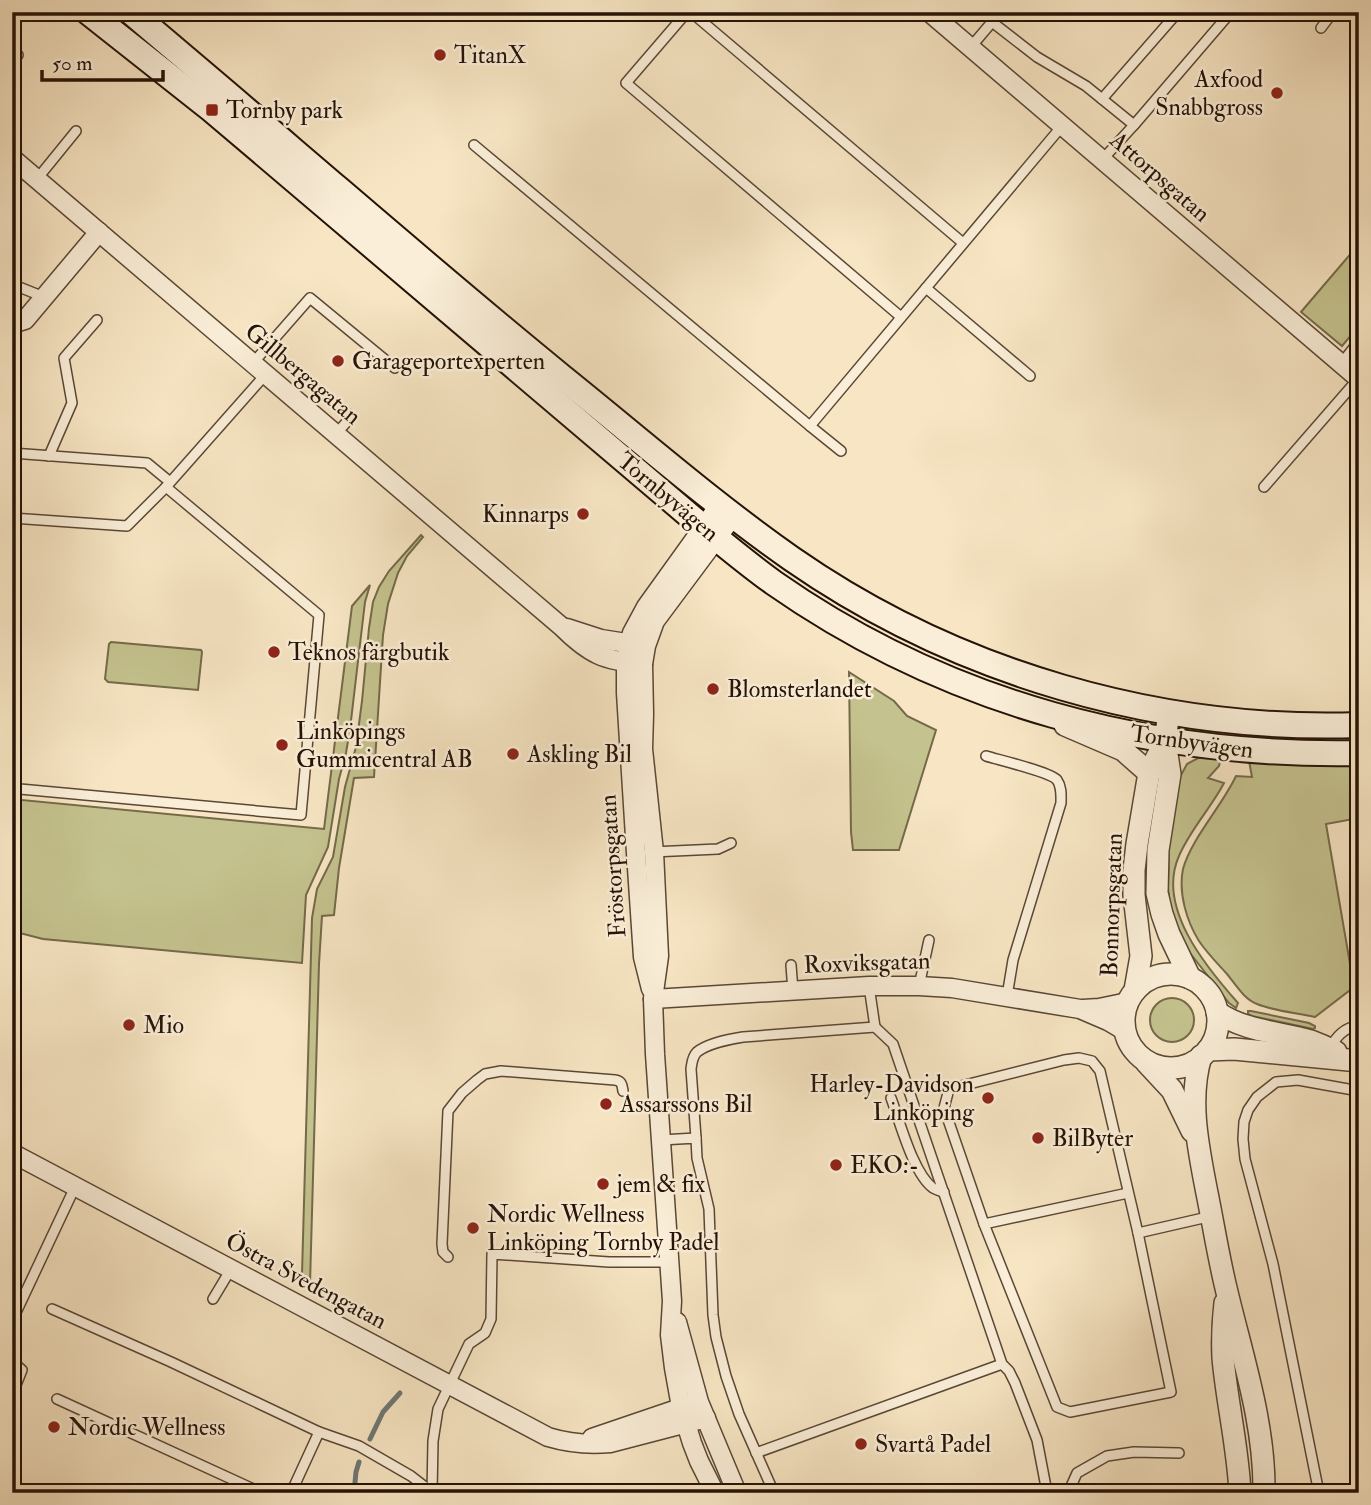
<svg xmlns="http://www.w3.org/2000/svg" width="1371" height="1505" font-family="'IM FELL Double Pica',serif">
  <rect width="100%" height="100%" fill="#f7e5c3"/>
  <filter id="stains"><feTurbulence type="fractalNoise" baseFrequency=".00286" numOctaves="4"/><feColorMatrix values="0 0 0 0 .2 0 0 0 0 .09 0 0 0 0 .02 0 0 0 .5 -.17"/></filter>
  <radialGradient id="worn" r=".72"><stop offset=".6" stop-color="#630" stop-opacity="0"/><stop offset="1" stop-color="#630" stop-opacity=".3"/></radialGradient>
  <g fill="#c4c28e" stroke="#746a4a" stroke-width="2">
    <path d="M1359,244V326L1342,346L1301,312Z"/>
    <path d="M421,535L423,537L407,556L398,573L388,604L383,635L374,777L354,778L339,868L334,915L322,916L319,964L310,1284L307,1283L302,1274L312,918L317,889L333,857L345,787L356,747L362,701L369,628L373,602L379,587L389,571Z"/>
    <path d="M370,585L365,602L350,729L346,753L339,779L328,847L306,895L302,963L43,939L12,931V799L324,829L352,606Z"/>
    <path d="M111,642L201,650L202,652L198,690L108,682L105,679L109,644Z"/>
    <path d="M849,672L894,701L907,716L936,730L899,850H853L851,832Z"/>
    <path d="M1200,757L1221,758L1219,766L1208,778L1224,783C1211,808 1190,830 1179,856C1156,907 1206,967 1238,1003L1236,1008L1229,1003L1190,953L1180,936L1170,907L1168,888L1169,846L1180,777L1187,764Z"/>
    <path d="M1249,761L1359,764V818L1326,824L1354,987L1315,1017C1297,1013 1274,1011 1257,1004C1244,999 1236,985 1227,974C1218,964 1207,953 1199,941C1187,922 1178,893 1183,869C1191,839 1222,806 1236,776L1252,777Z"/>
    <circle cx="1172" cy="1020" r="22"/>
    <path d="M1248,1011H1251L1309,1023L1315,1026V1028L1313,1029L1252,1016L1248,1014Z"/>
  </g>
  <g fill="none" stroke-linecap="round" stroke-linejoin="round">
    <g stroke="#6f7874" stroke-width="5">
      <path d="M370,1439L383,1412L400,1393"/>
      <path d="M354,1493L356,1472L359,1462"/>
    </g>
    <g stroke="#5a4735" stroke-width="12">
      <g id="service">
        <path d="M687,12L626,83L901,317"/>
        <path d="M691,12L963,243"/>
        <path d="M992,22L1001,12"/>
        <path d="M942,23L951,12"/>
        <path d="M1321,28L1333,12"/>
        <path d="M970,48L992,22L1037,57L1086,86L1134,125L1102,160"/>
        <path d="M12,62L18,55"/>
        <path d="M1102,99L1178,12"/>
        <path d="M1134,125L1231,12"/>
        <path d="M474,145L810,426L1062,126"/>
        <path d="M37,179L76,131"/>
        <path d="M12,287H19L44,297"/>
        <path d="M926,288L1030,376"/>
        <path d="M253,363L310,298L395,368"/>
        <path d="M1341,364L1359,341"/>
        <path d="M329,399L351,417L336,434"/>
        <path d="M810,426L841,451"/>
        <path d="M12,453L147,463L170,482"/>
        <path d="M49,456L72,403L64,358L97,320"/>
        <path d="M1264,487L1358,379"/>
        <path d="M12,518L127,526L166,487"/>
        <path d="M986,756C999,760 1050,772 1057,780C1062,787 1061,796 1061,803L1013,960L1007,996"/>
        <path d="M12,784L20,789L301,815L319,615L166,487L266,374"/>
        <path d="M652,852L718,849L731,843"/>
        <path d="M791,965L793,991"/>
        <path d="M919,986L929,940"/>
        <path d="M875,1027L893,1044L1002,1364L1009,1371L1015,1383L1037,1440L1046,1487V1493"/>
        <path d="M1328,1050C1336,1038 1343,1027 1359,1026"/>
        <path d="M1079,1058L1092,1061L1100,1071L1138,1233L1171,1392L1070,1412L1057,1407L984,1224L944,1108L949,1089L1064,1060Z"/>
        <path d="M891,1098C900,1122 913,1173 933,1188C935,1189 942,1192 944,1192"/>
        <path d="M696,1138L691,1069C692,1063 692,1057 697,1052C707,1044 730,1039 743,1037L875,1027L869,986"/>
        <path d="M661,1140L696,1138L697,1158L709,1209L713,1315L716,1337L726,1376L739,1414L774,1493"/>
        <path d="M984,1224L1128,1193"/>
        <path d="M1138,1233L1212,1216"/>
        <path d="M448,1257L443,1252L442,1244L448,1111L462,1093L477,1080L485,1074L501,1071L615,1080C622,1081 622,1085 623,1091"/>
        <path d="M213,1299L231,1269"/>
        <path d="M52,1309L171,1362L319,1432L359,1446L411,1476L433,1493"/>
        <path d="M12,1321L75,1187"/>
        <path d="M12,1361L22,1370L12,1395"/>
        <path d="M57,1399L262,1493"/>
        <path d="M756,1453L1002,1364"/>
        <path d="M291,1493L319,1432"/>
        <path d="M432,1493L433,1441L438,1409L469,1344L485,1333L491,1319L492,1254L609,1262H669"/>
        <path d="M1068,1493L1077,1473L1107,1456L1134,1452L1179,1453"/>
        <path d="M1319,1493L1273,1264L1245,1159L1243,1139L1244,1122L1248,1110L1257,1097L1276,1082L1298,1080L1359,1091"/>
      </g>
    </g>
    <g stroke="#5a4735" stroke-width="21">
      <g id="minor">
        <path d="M929,12L1359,379"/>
        <path d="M12,158L562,627C589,654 604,661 643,664"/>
        <path d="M12,324L25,320L99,232"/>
        <path d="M567,628L601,639L639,645"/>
        <path d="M651,989L643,957L636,853L626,693V663L629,643L632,633L646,607L720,504"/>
        <path d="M653,999L869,986H919L952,988L1080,1009L1108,1021L1125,1031"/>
        <path d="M1083,1009L1099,1008L1128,1002"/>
        <path d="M12,1153L548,1437C568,1443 589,1445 610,1443L706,1418"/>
        <path d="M677,1322L699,1402L737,1493"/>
        <path d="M592,1438L692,1404"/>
        <path d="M715,1493L699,1461L692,1443L681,1407L674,1368L670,1335L672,1301L655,1054L653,999L659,956L654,852L643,749L644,714L643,664L646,646L655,621L734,515"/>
      </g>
    </g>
    <g stroke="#5a4735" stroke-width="24">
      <g id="tertiary">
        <path d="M1169,712L1165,741L1170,774L1158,850L1157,893L1162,914L1169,934L1190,978"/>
        <path d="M1065,725L1123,750L1149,773"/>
        <circle cx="1171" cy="1021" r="47"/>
        <path d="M1135,990L1141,956L1134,895V870L1137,844L1149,773L1165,741"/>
        <path d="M1217,1012C1244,1031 1279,1032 1311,1041C1319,1044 1328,1048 1336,1052"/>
        <path d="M1208,1050L1234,1049L1359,1061"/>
        <path d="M1201,1056C1188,1099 1198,1146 1206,1188C1213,1222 1218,1255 1226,1288C1242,1356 1265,1423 1264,1493"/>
        <path d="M1146,1062L1172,1090L1192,1131"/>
        <path d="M1225,1303C1223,1321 1222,1339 1223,1358C1227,1403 1238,1447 1240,1493"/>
      </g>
    </g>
    <g stroke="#251206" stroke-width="28">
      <g id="secondary">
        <path d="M88,12L212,110L703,527C726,546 749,565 774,583C947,704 1149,757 1359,753"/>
        <path d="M131,12C185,58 240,104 293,150C382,226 471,303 562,377C638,438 712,503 792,559C956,673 1159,732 1359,725"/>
      </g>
    </g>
    <use href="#service" stroke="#faeed8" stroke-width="9"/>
    <use href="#minor" stroke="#faeed8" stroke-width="18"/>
    <use href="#tertiary" stroke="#faeed8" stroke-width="21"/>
    <use href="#secondary" stroke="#faeed8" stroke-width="24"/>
  </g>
  <g fill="#8f2418" stroke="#faeed8" stroke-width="2.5">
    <circle cx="440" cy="55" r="7"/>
    <circle cx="1277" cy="93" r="7"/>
    <rect x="205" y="103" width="14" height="14" rx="3.5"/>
    <circle cx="338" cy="361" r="7"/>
    <circle cx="583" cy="514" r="7"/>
    <circle cx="274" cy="652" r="7"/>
    <circle cx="713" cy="689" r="7"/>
    <circle cx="282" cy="745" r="7"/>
    <circle cx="513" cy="754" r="7"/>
    <circle cx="129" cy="1025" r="7"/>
    <circle cx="988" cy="1098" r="7"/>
    <circle cx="606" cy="1104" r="7"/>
    <circle cx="1038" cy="1138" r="7"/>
    <circle cx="836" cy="1165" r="7"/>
    <circle cx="603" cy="1184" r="7"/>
    <circle cx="473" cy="1228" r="7"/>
    <circle cx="54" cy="1427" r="7"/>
    <circle cx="861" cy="1444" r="7"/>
  </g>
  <g text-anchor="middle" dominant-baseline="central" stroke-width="5" stroke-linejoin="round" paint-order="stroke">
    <g font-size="24" fill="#251206" stroke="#faeed8" text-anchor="start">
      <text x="454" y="55">TitanX</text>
      <text x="1263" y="79" text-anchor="end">Axfood<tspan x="1263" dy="28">Snabbgross</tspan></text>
      <text x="226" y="110">Tornby park</text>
      <text x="352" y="361">Garageportexperten</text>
      <text x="569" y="514" text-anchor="end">Kinnarps</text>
      <text x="288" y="652">Teknos färgbutik</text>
      <text x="727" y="689">Blomsterlandet</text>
      <text x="296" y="731">Linköpings<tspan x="296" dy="28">Gummicentral AB</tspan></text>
      <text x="527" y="754">Askling Bil</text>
      <text x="143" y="1025">Mio</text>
      <text x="974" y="1084" text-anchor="end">Harley-Davidson<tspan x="974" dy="28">Linköping</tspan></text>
      <text x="620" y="1104">Assarssons Bil</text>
      <text x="1052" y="1138">BilByter</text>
      <text x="850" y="1165">EKO:-</text>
      <text x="617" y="1184">jem &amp; fix</text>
      <text x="487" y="1214">Nordic Wellness<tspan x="487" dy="28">Linköping Tornby Padel</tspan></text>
      <text x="68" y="1427">Nordic Wellness</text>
      <text x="875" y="1444">Svartå Padel</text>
    </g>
    <g font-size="24" fill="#251206" stroke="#faeed8">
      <text transform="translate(1160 177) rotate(41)">Attorpsgatan</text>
      <text transform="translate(303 374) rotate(40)">Gillbergagatan</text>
      <text transform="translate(668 497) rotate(40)">Tornbyvägen</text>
      <text transform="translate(1192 742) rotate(8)">Tornbyvägen</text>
      <text transform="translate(613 866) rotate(-94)">Fröstorpsgatan</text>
      <text transform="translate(1112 905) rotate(-88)">Bonnorpsgatan</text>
      <text transform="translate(867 963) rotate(-2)">Roxviksgatan</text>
      <text transform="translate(306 1281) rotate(28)">Östra Svedengatan</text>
    </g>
  </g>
  <rect width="1371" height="1505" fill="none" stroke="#f7e5c3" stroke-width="42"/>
  <rect x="14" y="14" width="1343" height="1477" fill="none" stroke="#251206" stroke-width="3.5"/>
  <rect x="21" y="21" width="1329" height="1463" fill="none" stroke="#251206" stroke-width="2"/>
  <path d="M42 70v10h121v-10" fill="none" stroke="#251206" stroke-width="3.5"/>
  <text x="52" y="70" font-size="21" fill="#251206" stroke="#faeed8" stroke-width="5" paint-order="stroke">50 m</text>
  <rect width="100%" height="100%" filter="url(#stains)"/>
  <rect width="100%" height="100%" fill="url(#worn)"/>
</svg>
